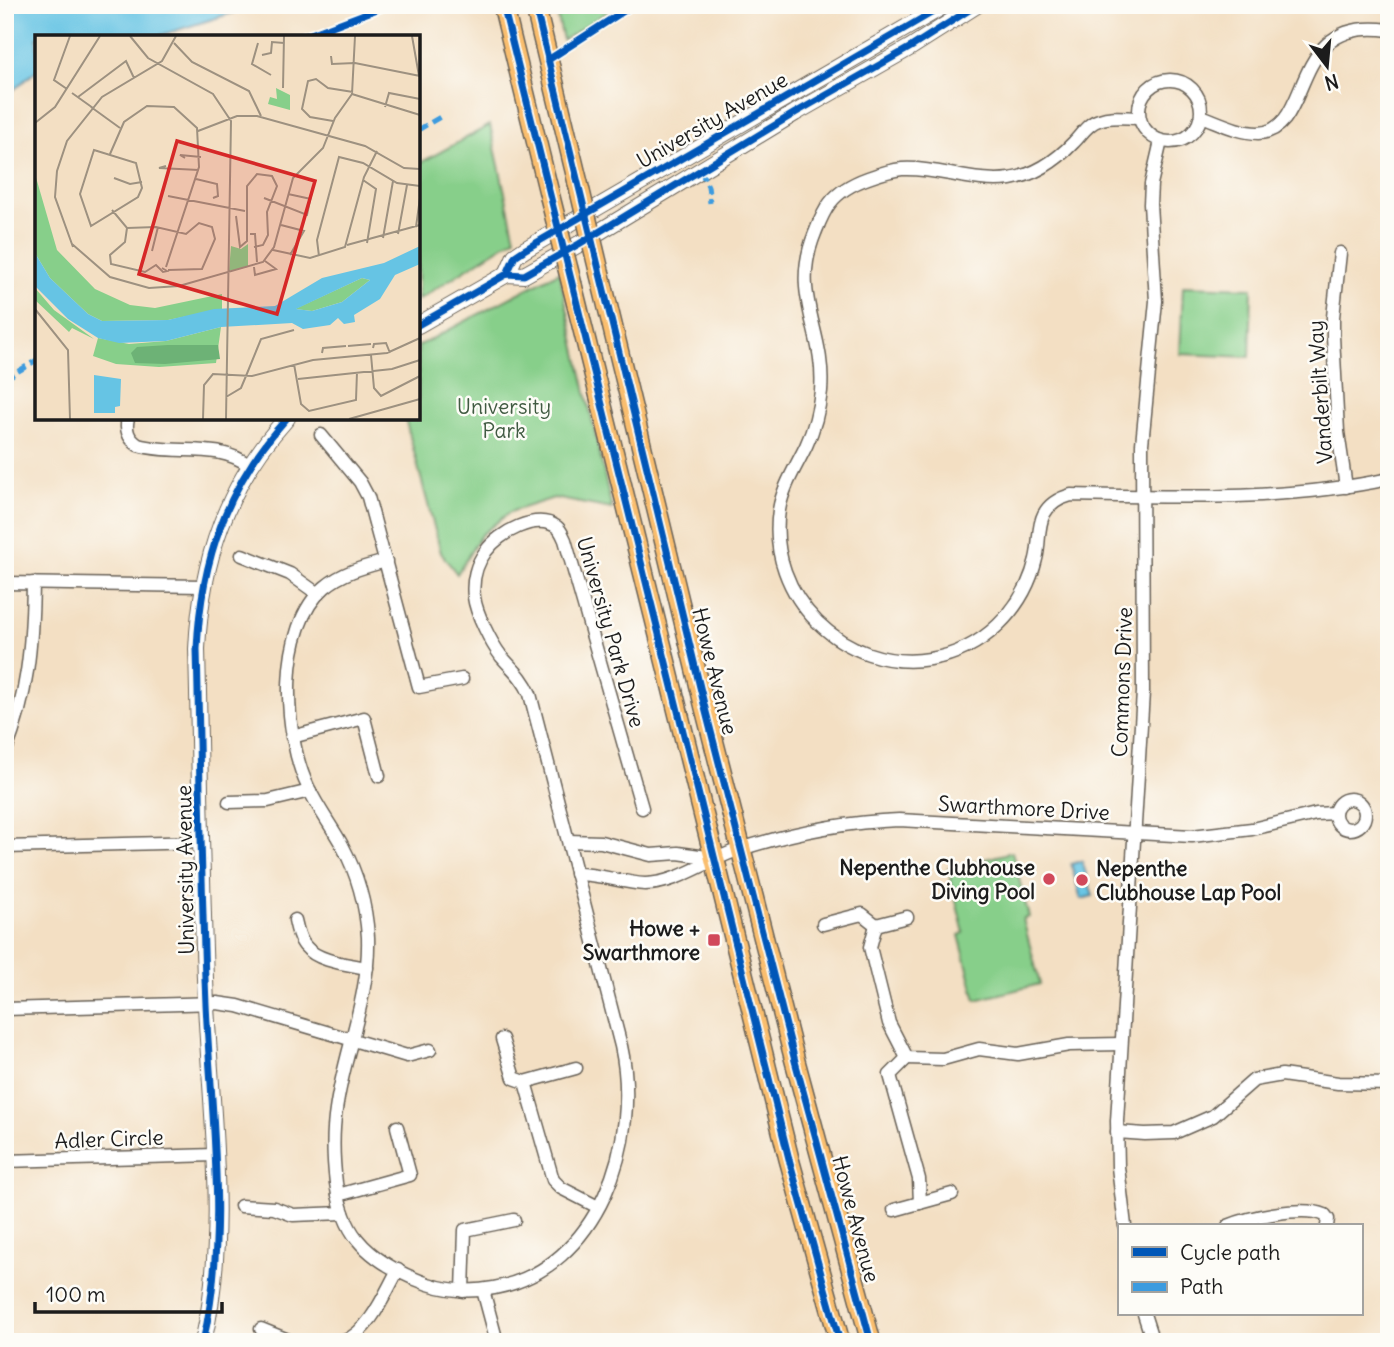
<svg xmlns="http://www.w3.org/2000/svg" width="1394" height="1347" font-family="Delius,sans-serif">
  <rect width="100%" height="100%" fill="#fdfcf7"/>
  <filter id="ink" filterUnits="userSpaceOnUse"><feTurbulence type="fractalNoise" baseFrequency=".0143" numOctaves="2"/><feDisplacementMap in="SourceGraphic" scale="14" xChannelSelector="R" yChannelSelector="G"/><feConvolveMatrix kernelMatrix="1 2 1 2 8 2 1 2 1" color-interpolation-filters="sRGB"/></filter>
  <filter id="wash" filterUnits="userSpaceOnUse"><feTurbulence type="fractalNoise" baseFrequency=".00686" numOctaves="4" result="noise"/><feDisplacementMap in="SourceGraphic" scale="28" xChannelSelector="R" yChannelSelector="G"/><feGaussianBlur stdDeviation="1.57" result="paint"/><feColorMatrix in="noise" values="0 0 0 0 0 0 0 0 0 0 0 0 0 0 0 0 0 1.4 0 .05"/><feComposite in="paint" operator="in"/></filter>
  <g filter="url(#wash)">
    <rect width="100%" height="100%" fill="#f3dfc3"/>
    <g fill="#87cf8a" stroke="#527653" stroke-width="2">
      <path d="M555,5H618L563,40Z"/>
      <path d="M490,125L515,238L418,300V164Z"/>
      <path d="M559,272L612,509L554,498L510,512L481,535L457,574L441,553L405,418H418V346Z"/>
      <path d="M1183,286L1252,288L1250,357L1180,354Z"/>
      <path d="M1012,852L1029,917L1023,919L1040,984L976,1000L959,935L964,933L948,869Z"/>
    </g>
    <g fill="#66c4e4" stroke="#417080" stroke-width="2">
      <path d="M5,5H250L232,13L155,37H37V70L5,97Z"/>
      <path d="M1082,861L1093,896L1081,899L1071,864Z"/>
    </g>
  </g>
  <g filter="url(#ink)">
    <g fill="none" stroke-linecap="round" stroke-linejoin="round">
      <g stroke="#676056" stroke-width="15">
        <g id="minor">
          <circle cx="1170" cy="111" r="31"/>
          <path d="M1201,116C1218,122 1239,133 1258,133C1316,131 1285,15 1389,30"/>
          <path d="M1139,118C1126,118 1112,115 1099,120C1088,123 1082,134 1074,142C1057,160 1035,175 1010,179C974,184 938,167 902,169C890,170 879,174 868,178C854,183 840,190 830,203C823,212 819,223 815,233C789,296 826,330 821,391C819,410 814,429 806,446C796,467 783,486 779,510C766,596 844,673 930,659C982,651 1024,610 1036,559C1040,545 1037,527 1044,514C1050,503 1060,498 1071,495C1178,497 1285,501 1389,479"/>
          <path d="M1340,253L1333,317V336L1338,432L1346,487"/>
          <path d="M128,418C125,430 128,438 138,445C176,456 217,441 250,466"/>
          <path d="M321,435L360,482L368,497L419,687L462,679"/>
          <path d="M242,555L290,574L318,594"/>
          <path d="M386,561C364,567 343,572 325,587C277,627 283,735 308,787C317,807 331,825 342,845C357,873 366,905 368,937C370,997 344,1052 336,1110C332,1135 333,1158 336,1183C339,1203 344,1223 357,1239C374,1260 403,1275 428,1284C449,1291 472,1292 494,1288C599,1269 642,1140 621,1046L530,694C522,676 513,670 501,656C491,643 476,613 474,597C472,581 476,564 486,551C499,533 536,512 557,527C561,530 563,536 565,540L642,808"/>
          <path d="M5,583L203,586"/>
          <path d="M292,737L364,718L379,776"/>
          <path d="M5,753C28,695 32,645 33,583"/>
          <circle cx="1350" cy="814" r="15"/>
          <path d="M229,802L268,801L310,791"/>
          <path d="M569,841L601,842L651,855L678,853L714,858"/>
          <path d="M5,847L202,842"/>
          <path d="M576,874C600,874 623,883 645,884C676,884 706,861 735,851C786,834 845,822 899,820L1192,836L1252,829L1316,814L1334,813"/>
          <path d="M907,917L876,925L870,947L889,1023L907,1058L943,1059L979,1049L1018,1054L1069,1045L1121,1044"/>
          <path d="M295,920C297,929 299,939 305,946C318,962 348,964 367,968"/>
          <path d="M823,924L862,914L876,925"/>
          <path d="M5,1009L217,1003L238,1006L407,1056L430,1050"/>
          <path d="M502,1039L514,1078L525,1082L576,1068"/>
          <path d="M907,1058L890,1075L919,1179L920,1203"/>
          <path d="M525,1082L553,1180L561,1188L598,1207"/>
          <path d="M1117,1132L1145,1134L1174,1133L1213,1116L1254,1080L1282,1075L1338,1083L1389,1084"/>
          <path d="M5,1161L215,1155"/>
          <path d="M338,1195L410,1175L397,1127"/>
          <path d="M241,1206L274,1208L293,1215L343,1213"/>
          <path d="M894,1210L952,1194"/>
          <path d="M1125,1226L1118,1167L1117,1121L1143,692L1142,444L1156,301L1150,204L1151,184L1161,141"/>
          <path d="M1228,1226C1249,1217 1303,1205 1325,1215L1328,1219L1327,1226"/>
          <path d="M483,1290L497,1342"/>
          <path d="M463,1291L465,1230L514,1220"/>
          <path d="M1144,1314L1153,1342"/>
          <path d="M261,1329L293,1342"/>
          <path d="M343,1342C371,1330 384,1295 398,1270"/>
        </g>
      </g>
      <g stroke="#676056" stroke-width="18">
        <g id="tertiary">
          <path d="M507,274L515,256L524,250L945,5"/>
          <path d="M418,325L507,274L524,275L579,244L795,113L911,47L977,5"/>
          <path d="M203,1342C229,1232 211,1115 206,1004C201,886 200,767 197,649C201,560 227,484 287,418"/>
        </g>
      </g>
      <g stroke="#676056" stroke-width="22">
        <g id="primary">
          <path d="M503,5L550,197"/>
          <path d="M535,5L578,183"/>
          <path d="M600,275L705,708L795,1061L871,1342"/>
          <path d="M572,285L789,1159L840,1342"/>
        </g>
      </g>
      <use href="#minor" stroke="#fff" stroke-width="12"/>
      <use href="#tertiary" stroke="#fff" stroke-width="16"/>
      <use href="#primary" stroke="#fabe6e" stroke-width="19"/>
      <g stroke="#676056" stroke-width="22" stroke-linecap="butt">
        <g id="primary-bridge">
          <path d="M578,183L600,275"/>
          <path d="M550,197L572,285"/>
        </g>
      </g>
      <use href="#primary-bridge" stroke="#fabe6e" stroke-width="19"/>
      <g stroke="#3c9bdf" stroke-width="5" stroke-dasharray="10 5" stroke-linecap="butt">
        <path d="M418,130L440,117"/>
        <path d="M700,170L708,186L710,203"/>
        <path d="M5,379L37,360"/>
      </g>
      <g stroke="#fdfcf7" stroke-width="11">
        <g id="cycleway">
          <path d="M503,5L789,1159L840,1342"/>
          <path d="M535,5L705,708L795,1061L871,1342"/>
          <path d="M303,37L388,5"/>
          <path d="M548,60L633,5"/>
          <path d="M507,274L515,256L524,250L945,5"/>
          <path d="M418,325L507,274L524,275L579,244L795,113L911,47L977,5"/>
          <path d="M203,1342C229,1232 211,1115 206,1004C201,886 200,767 197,649C201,560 227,484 287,418"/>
        </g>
      </g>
      <use href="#cycleway" stroke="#0057b8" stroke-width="7"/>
    </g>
  </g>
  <g fill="#d1495b" stroke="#fdfcf7" stroke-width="2.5">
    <circle cx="1049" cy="879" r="7"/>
    <circle cx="1082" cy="880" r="7"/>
    <rect x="707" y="933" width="14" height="14" rx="3.5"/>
  </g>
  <g text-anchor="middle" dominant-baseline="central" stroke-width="5" stroke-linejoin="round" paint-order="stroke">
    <g font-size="21" fill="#1c1c1c" stroke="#fdfcf7">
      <text transform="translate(712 120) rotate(-30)">University Avenue</text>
      <text transform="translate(1320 392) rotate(-94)">Vanderbilt Way</text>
      <text transform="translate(611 632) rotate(74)">University Park Drive</text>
      <text transform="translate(715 671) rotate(76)">Howe Avenue</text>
      <text transform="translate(1122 682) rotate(-88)">Commons Drive</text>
      <text transform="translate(1024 808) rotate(3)">Swarthmore Drive</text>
      <text transform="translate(185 870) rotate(-91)">University Avenue</text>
      <text transform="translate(109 1139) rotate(-2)">Adler Circle</text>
      <text transform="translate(856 1219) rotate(75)">Howe Avenue</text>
    </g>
    <g font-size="21" fill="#415b42" stroke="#fdfcf7">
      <text x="504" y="406">University<tspan x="504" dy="24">Park</tspan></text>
    </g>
    <g font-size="21" font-weight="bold" fill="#1c1c1c" stroke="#fdfcf7" text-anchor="end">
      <text x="1035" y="867">Nepenthe Clubhouse<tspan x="1035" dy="24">Diving Pool</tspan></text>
      <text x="1096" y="868" text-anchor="start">Nepenthe<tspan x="1096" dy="24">Clubhouse Lap Pool</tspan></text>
      <text x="700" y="928">Howe +<tspan x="700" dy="24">Swarthmore</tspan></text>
    </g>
  </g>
  <g transform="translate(35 35)">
    <rect width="385" height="385" fill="#f3dfc3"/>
    <path d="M241,53L255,60V75L233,69L235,62L242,64ZM0,139L22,215L60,254L95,270L120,273L187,259V274L133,285L67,286L53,279L15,243L0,218ZM213,209V232L194,236L196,211L206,214ZM327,243L335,245L307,267L277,276L260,274ZM0,253L19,275L59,304L37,293L34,297L0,265ZM186,292L181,328L124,332L81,329L58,321L63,303L94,309L131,306Z" fill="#87cf8a"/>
    <path d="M133,310H183L185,324L130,329L100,328L96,318L102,312Z" fill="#6db276"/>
    <path d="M385,211V229L360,240L345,264L319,280L320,287L309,289L303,283L295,290L268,294L257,288L186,292L131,306L84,308L63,303L33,284L0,251V218L15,243L53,279L67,286L133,285L179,274L240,271L287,243L349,228ZM327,243L335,245L307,267L277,276L261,274ZM59,340L86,344L85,371L80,372V378H59Z" fill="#66c4e4" fill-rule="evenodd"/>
    <path fill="none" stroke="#9d9180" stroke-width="2" d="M95,1L113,23L178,59L196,86L191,384M377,1L384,41M139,8L157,27L214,56L226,81M223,8L217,29L236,40M227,20L236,18L237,7L249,8M296,21L297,29L320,28L385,41M248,53L249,1M32,54L19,45L35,1M37,58L58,73M317,59L385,80M43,62L91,26L99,43M56,72L85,93M350,72L354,58L385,64M298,86L275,82L267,74L273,46L281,44L293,53L318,57M0,88L20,72L65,1M163,96L202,81H222L330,111L369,133L385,134M59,115L101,128L107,153L103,162L56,191L45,159ZM75,119L89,87L112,71L139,72L162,93L164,132L131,232M150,123L145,120L166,122M131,131L124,133L164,135M79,143L95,149L107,147M161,144L182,149L183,161L178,163M328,145L341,154L332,208M253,159L276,164M133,161L210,176M229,163L272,180L277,156M77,175L92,193L121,192L151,199L164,188L177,192L180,204L167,234L133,235M201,181L205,212L212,206V151L222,139L237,141L242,151L232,177L233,200L228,210L219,212M246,190L269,196L255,220M381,192L385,163M92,193L90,207L75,220L76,229L110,237L121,230L128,237L132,236L127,233M215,199H220L222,227M363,199L372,150M348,203L358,146M37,209L75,242L114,253L144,251L228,227L239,212L258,143L288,113L300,83L317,59L320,1M312,210L385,190M38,212L20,162L22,136L32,106L67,62L127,26L141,1M238,215L275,223L310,212L329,142L342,116M117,216L123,192M284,221L282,205L304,122L328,128L362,148L385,151M219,232L220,240L241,234L230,226M0,274L33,315L35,384M313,311L336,309M338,313L339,309L351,308L355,318M287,318L288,313L311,311M336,320L339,353L346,361L385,341M259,329L266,369L274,376L321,365L322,337M211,341L226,304L259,295M263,344L357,334L385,325M191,362L206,353L211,341M168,384L169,350L178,339L217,341L278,325L352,318L385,303M314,384L385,364"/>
    <path fill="#d62828" fill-opacity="0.15" stroke="#d62828" stroke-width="3.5" d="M142,106L280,146L242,279L104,239Z"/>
    <rect width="385" height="385" fill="none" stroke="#1c1c1c" stroke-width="3.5"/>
  </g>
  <rect width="1394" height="1347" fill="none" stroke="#fdfcf7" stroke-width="28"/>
  <rect x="1118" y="1224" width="245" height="91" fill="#fdfcf7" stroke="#a3a29f" stroke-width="2"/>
  <rect x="1132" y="1247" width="35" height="10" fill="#0057b8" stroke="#a3a29f" stroke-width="2"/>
  <text x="1180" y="1260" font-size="21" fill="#1c1c1c">Cycle path</text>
  <rect x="1132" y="1282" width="35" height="10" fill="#3c9bdf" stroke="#a3a29f" stroke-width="2"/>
  <text x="1180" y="1294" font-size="21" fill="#1c1c1c">Path</text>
  <g transform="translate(1327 66) rotate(164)" stroke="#fdfcf7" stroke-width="5" paint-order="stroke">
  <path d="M0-5L12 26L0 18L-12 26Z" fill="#1c1c1c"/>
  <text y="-10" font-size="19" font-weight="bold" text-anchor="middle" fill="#1c1c1c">N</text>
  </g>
  <path d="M35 1302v10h187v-10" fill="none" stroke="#1c1c1c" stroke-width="3.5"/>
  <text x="46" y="1302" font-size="21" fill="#1c1c1c" stroke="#fdfcf7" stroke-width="5" paint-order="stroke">100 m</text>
</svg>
